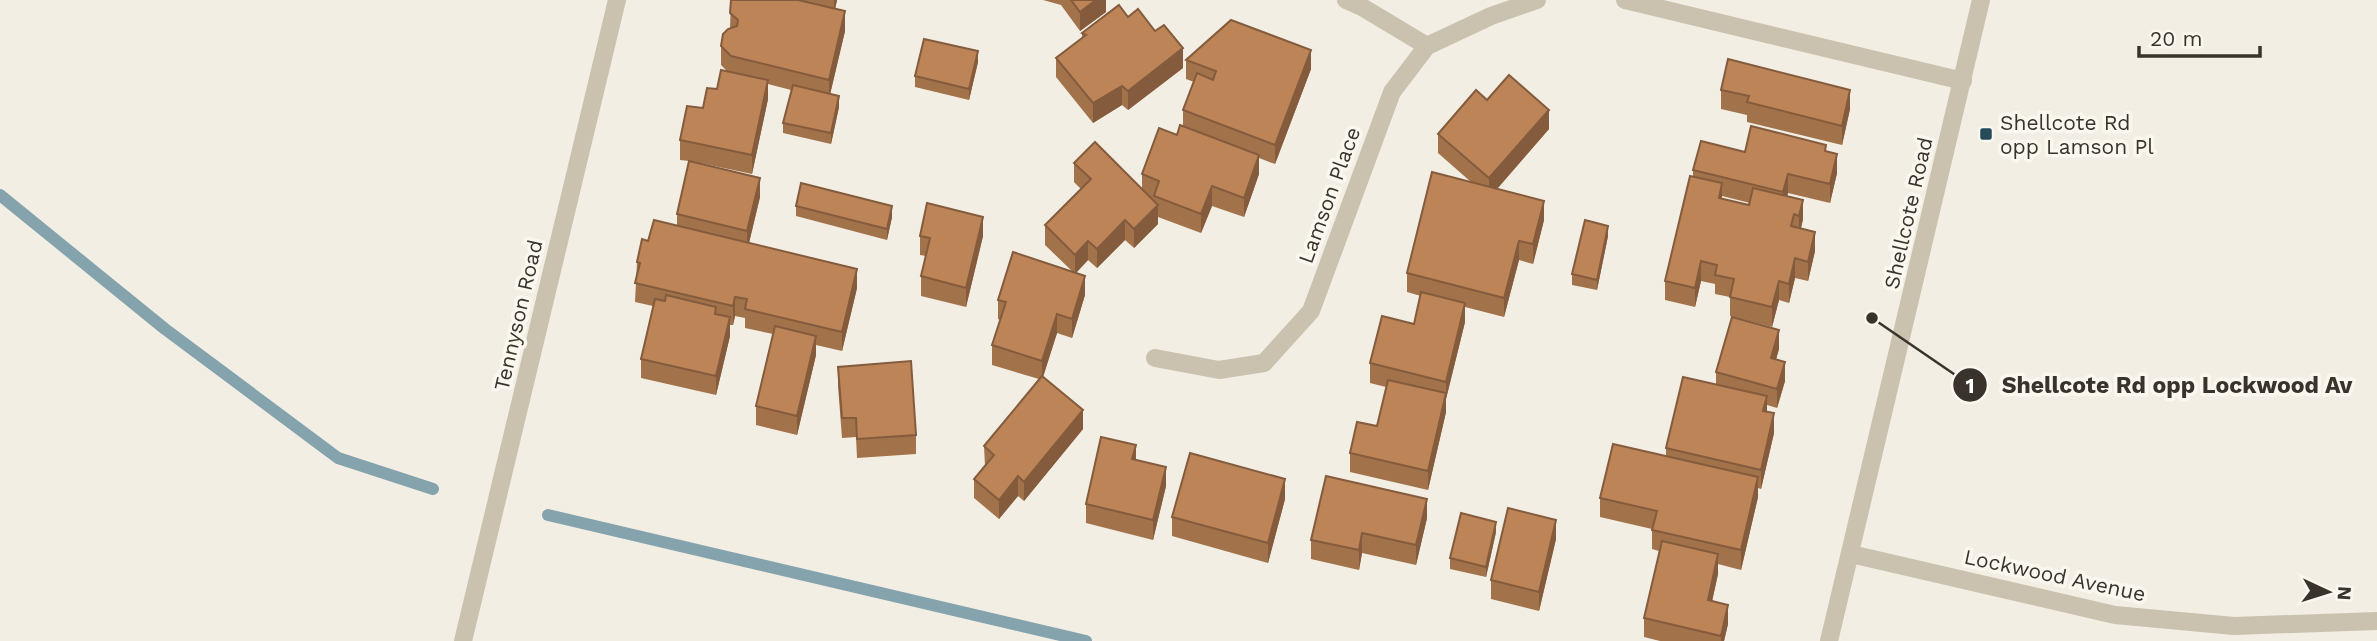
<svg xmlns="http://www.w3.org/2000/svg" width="2377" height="641" font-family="'Work Sans',sans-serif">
  <rect width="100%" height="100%" fill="#f2eee3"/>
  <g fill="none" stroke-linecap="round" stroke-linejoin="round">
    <g stroke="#84a3ad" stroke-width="12">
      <path d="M0,195L165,329L338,458L433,489"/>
      <path d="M548,515L1086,641"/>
    </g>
    <g stroke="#cac1af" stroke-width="18">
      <path d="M1346,0L1362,7L1427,46"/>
      <path d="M1625,0L1963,81"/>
      <path d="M1155,358L1219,370L1264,363L1311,311L1392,92L1427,46L1491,16L1537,0"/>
      <path d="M1851,554L2115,615L2234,626L2377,621"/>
      <path d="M463,641L617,0"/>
      <path d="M1829,641L1981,0"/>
    </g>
  </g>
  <g fill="#a2724b" fill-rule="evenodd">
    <path d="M731,0H837L835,9L845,31L830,94L839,107L831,144L783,133V123L791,90L768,84V99L752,174L700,163L760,197L749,243L857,288L842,351L816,345V355L797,435L756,425V406L773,334L745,328V318L735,316L733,325H730V336L716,395L641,378V359L653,306L635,302L637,262L648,241L677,225V214L689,161L680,160V140L717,89L727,71L721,65V46L730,28Z"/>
    <path d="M1043,0H1106V12L1080,31L1061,5Z"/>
    <path d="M1128,17L1183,68L1128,110L1122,105L1093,123L1056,77V58L1082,38V33Z"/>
    <path d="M1186,60L1311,69L1275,164L1259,158V174L1244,217L1212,206L1201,233L1158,217V224L1134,248L1125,240L1097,268L1088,260L1076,273L1085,295L1072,338L1057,333L1043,377L1083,429L1024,501L1018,496L999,519L974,498V479L985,466L984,446L1039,379L992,365V345L1000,320L998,319V300L1072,271L1045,245V225L1081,189L1074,182V163L1142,189V174L1183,126V110L1194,82L1186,79Z"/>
    <path d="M978,62L969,100L915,87V76Z"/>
    <path d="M1721,90L1850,109L1842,145L1747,122V115L1721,109Z"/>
    <path d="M1487,100L1549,129L1497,189L1544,220L1533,264L1519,260L1504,317L1465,307V322L1446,399V412L1428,490L1350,472V453L1377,426L1386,387L1370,383V363L1414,324L1421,296L1407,292V273L1471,182L1438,153V134Z"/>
    <path d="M1826,151L1837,173L1830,203L1788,193L1787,196L1803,219L1801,229L1815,251L1808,281L1795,278L1789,303L1779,300L1772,327L1730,316V297L1715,294V284L1701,281L1695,307L1665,300V281L1693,177V170L1745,152ZM1722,196L1750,203L1749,205L1722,199Z"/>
    <path d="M796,206L892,217L887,240L796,216Z"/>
    <path d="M920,236H983L966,307L921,296V276L926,256L920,255Z"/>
    <path d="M1608,236L1597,290L1572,285V274Z"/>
    <path d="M1779,349L1776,359L1785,381L1777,408L1767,405V412L1774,433L1761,489L1758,488V497L1741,570L1718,564V574L1712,601L1728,624L1724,641H1660L1644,637V618L1659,551L1652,549V529L1600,517V498L1666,456V448L1716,385V372Z"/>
    <path d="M838,367L916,435V454L857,458L856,437L842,438L838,386Z"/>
    <path d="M1136,460L1166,486L1153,540L1086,523V504Z"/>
    <path d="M1285,499L1268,563L1172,536V517Z"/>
    <path d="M1427,518L1416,565L1362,553L1359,570L1311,559V540Z"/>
    <path d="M1496,532L1486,577L1450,569V558Z"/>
    <path d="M1556,539L1539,611L1491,599V580Z"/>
  </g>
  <g fill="#845c3d">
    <path d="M834,0H837L834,14Z"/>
    <path d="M1096,0H1106V12L1080,31V12Z"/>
    <path d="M845,11V31L829,99V80Z"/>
    <path d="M1183,48V68L1128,110V91Z"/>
    <path d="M1311,50V69L1275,164V145Z"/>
    <path d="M978,51V62L969,100V89Z"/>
    <path d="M768,80V99L752,174V155Z"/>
    <path d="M1122,86V105L1093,123V103Z"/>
    <path d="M1850,90V109L1842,145V126Z"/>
    <path d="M839,96V107L831,144V133Z"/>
    <path d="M1549,110V129L1489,198V178Z"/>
    <path d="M1837,154V173L1830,203V184Z"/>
    <path d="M1259,155V174L1244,217V198Z"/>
    <path d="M1788,174V193L1783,212V192Z"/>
    <path d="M760,178V197L747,251V231Z"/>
    <path d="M1722,183V202L1719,198Z"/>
    <path d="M1212,186V206L1201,233V214Z"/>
    <path d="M1803,200V219L1799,235V216Z"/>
    <path d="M1544,201V220L1533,264V244Z"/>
    <path d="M1158,205V224L1134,248V229Z"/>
    <path d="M892,206V217L887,240V229Z"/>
    <path d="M983,217V236L966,307V288Z"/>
    <path d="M1125,220V240L1097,268V249Z"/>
    <path d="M1608,226V236L1597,290V280Z"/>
    <path d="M1815,232V251L1808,281V262Z"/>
    <path d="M1088,241V260L1075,274V255Z"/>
    <path d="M1519,241V260L1504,317V298Z"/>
    <path d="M1795,258V278L1789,303V284Z"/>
    <path d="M1701,261V281L1695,307V288Z"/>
    <path d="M857,269V288L842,351V332Z"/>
    <path d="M1085,276V295L1072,338V319Z"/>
    <path d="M1779,281V300L1772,327V307Z"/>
    <path d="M735,297V316L733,325V306Z"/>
    <path d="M1465,303V322L1446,399V412L1428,490V471L1446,396V382Z"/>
    <path d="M1057,314V333L1042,380V361Z"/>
    <path d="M730,317V336L716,395V376Z"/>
    <path d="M1779,330V349L1771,377V358Z"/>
    <path d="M816,336V355L797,435V416Z"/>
    <path d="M1785,362V381L1777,408V389Z"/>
    <path d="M1767,396V415L1763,411Z"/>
    <path d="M1083,410V429L1024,501V482Z"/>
    <path d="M1774,413V433L1761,489V470Z"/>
    <path d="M1136,445V464L1132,459Z"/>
    <path d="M1166,467V486L1153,540V520Z"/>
    <path d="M1018,476V496L999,519V500Z"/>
    <path d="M1758,477V497L1741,570V550Z"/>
    <path d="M1285,479V499L1268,563V543Z"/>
    <path d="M1427,499V518L1416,565V545Z"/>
    <path d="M1556,520V539L1539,611V592Z"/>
    <path d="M1496,522V532L1486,577V567Z"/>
    <path d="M1362,533V553L1359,570V550Z"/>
    <path d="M1718,554V574L1708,620V600Z"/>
    <path d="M1728,605V624L1724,641H1721V636Z"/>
  </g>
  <g fill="#bc8457" stroke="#845c3d" stroke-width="2">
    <path d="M731,0H798L845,11L829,80L731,56L721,46L723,34L728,29L737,26L738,20L730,13Z"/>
    <path d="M1071,0H1096L1080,12Z"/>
    <path d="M1119,5L1128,17L1138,9L1155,31L1164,25L1183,48L1128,91L1122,86L1093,103L1056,58L1086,35L1082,33Z"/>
    <path d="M1231,20L1311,50L1275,145L1183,110L1197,73L1213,80L1216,71L1186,60Z"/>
    <path d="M924,39L978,51L969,89L915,76Z"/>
    <path d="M1728,59L1850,90L1842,126L1747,102L1749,96L1721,90Z"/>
    <path d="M721,70L768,80L752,155L680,140L687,106L703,108L707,88L717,89Z"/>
    <path d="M1509,75L1549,110L1489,178L1438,134L1476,90L1487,100Z"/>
    <path d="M793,85L839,96L831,133L783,123Z"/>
    <path d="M1180,125L1259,155L1244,198L1212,186L1201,214L1154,196L1159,181L1142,174L1159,128L1177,135Z"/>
    <path d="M1751,126L1826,145L1825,151L1837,154L1830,184L1788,174L1783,192L1693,170L1701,141L1745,152Z"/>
    <path d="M1095,142L1158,205L1134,229L1125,220L1097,249L1088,241L1075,255L1045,225L1091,179L1074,163Z"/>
    <path d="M689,161L760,178L747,231L677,214Z"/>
    <path d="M1432,172L1544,201L1533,244L1519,241L1504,298L1407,273Z"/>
    <path d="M1690,176L1722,183L1719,198L1749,205L1753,188L1803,200L1799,216L1794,214L1791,226L1815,232L1808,262L1795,258L1789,284L1779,281L1772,307L1730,297L1734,279L1715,275L1717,265L1701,261L1695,288L1665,281Z"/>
    <path d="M801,183L892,206L887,229L796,206Z"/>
    <path d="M927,203L983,217L966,288L921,276L930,238L920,236Z"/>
    <path d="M654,220L857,269L842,332L745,309L747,299L735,297L733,306L635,283L640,263L637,262L642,239L648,241Z"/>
    <path d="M1585,220L1608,226L1597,280L1572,274Z"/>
    <path d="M1013,252L1085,276L1072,319L1057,314L1042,361L992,345L1006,302L998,300Z"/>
    <path d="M1421,292L1465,303L1446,382L1370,363L1382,316L1414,324Z"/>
    <path d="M666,295L716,307L715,314L730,317L716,376L641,359L655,299L665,301Z"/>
    <path d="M1732,317L1779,330L1771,358L1785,362L1777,389L1716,372Z"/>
    <path d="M775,326L816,336L797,416L756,406Z"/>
    <path d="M911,361L916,435L857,439L856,418H842L838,367Z"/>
    <path d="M1042,376L1083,410L1024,482L1018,476L999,500L974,479L994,455L984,446Z"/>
    <path d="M1683,377L1767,396L1763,411L1774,413L1761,470L1666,448Z"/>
    <path d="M1388,380L1446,393L1428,471L1350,453L1357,422L1377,426Z"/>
    <path d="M1101,437L1136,445L1132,459L1166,467L1153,520L1086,504Z"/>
    <path d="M1613,444L1758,477L1741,550L1652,530L1657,511L1600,498Z"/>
    <path d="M1190,453L1285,479L1268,543L1172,517Z"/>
    <path d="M1326,476L1427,499L1416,545L1362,533L1359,550L1311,540Z"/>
    <path d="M1508,508L1556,520L1539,592L1491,580Z"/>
    <path d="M1461,513L1496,522L1486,567L1450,558Z"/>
    <path d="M1662,541L1718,554L1708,600L1728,605L1721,636L1644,618Z"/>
  </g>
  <rect fill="#254a58" stroke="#faf7ef" stroke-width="2.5" x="1979" y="127" width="14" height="14" rx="3.5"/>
  <g text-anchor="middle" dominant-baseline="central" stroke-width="7" stroke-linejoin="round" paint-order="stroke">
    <g font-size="21" fill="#39332c" stroke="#faf7ef" text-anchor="start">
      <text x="2000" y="122">Shellcote Rd<tspan x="2000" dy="24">opp Lamson Pl</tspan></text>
    </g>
    <g font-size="21" fill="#39332c" stroke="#faf7ef">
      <text transform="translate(1329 195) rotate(-70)">Lamson Place</text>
      <text transform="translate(1908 213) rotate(-77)">Shellcote Road</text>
      <text transform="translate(518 315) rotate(-77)">Tennyson Road</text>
      <text transform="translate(2055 575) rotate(12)">Lockwood Avenue</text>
    </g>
  </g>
  <path fill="none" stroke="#39332c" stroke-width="2.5" d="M1872 318L1970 385"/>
  <g fill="#39332c" stroke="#faf7ef" stroke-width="2.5">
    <circle cx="1872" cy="318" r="7"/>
    <circle cx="1970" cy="385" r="18"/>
  </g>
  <g font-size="21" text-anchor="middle" font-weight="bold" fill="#fff">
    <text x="1970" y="393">1</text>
  </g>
  <g font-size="23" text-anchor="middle" font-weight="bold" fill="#39332c" stroke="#faf7ef" stroke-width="7" stroke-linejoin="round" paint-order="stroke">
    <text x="2177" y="393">Shellcote Rd opp Lockwood Av</text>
  </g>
  <g transform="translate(2328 592) rotate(94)" stroke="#faf7ef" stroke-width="5" paint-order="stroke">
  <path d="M0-5L12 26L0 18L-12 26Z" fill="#39332c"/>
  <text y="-10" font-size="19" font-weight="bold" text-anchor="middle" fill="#39332c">N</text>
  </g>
  <path d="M2139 46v10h121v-10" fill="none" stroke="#39332c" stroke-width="3.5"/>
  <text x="2150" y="46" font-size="21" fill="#39332c" stroke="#faf7ef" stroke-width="5" paint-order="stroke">20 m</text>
</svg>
